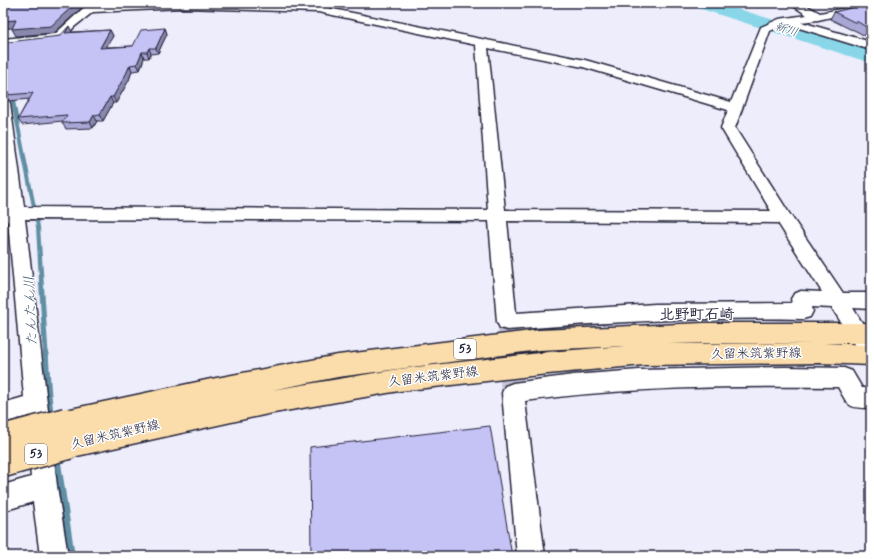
<svg xmlns="http://www.w3.org/2000/svg" width="874" height="559" font-family="Mynerve,'Klee One',sans-serif">
  <rect width="100%" height="100%" fill="#eeedfc"/>
  <filter id="ink" filterUnits="userSpaceOnUse"><feTurbulence type="fractalNoise" baseFrequency=".025" numOctaves="2"/><feDisplacementMap in="SourceGraphic" scale="8" xChannelSelector="R" yChannelSelector="G"/><feConvolveMatrix kernelMatrix="1 2 1 2 8 2 1 2 1" color-interpolation-filters="sRGB"/></filter>
  <g filter="url(#ink)">
    <g fill="none" stroke-linecap="round" stroke-linejoin="round">
      <g fill="#608ea3" fill-rule="evenodd">
        <path d="M11,95L14,96L40,227L51,390L54,418L53,420L51,421L49,420L48,418L45,390L36,227L10,96Z"/>
        <path d="M57,453L59,454L60,456L75,556H67L54,456L55,454Z"/>
      </g>
      <path fill="#89d6e8" fill-rule="evenodd" d="M692,3H719L871,50V63L695,7Z"/>
      <path stroke="#c5c4d5" stroke-width="19" stroke-dasharray="19 10" stroke-linecap="butt" d="M507,322L511,367"/>
      <path stroke="#c5c4d5" stroke-width="24" stroke-dasharray="24 12" stroke-linecap="butt" d="M511,366L513,393"/>
      <g stroke="#22223b" stroke-width="3">
        <g id="street">
          <path d="M89,3H99L98,5L154,3H226L318,6L585,60L731,102L761,27L779,19L807,15L789,3H802L820,13L871,3V8L818,20L801,22L871,42V50L786,24L770,31L735,128L789,213L843,293H871V309L853,308L871,337V366L863,363L851,338L832,308L812,307L813,311L810,317L803,319C704,317 606,322 507,330L500,328L497,322L489,221L25,219L57,486L68,556H40L33,502L3,511V485L31,477L25,417L3,423V403L24,397L8,221L3,223V211L7,210L3,170V99L8,100L10,103L24,207L488,210L476,45L318,12L183,8L93,12L74,27L63,40L3,47V39L55,34ZM488,48L583,67L728,110L721,128L771,211L505,210ZM507,221L778,223L822,292L801,291L794,294L791,299L792,303L655,304L516,313Z"/>
          <path d="M786,367L844,368L852,371L862,388H871V408C848,408 849,407 838,387C733,386 629,387 525,401L545,556H517L502,393L505,386L513,383L573,375L639,370Z"/>
        </g>
      </g>
      <g stroke="#22223b" stroke-width="3">
        <path id="primary" d="M704,323H871V343H823L871,345V365L821,363L644,365L548,374L399,391L268,414L68,458L58,454L54,445L58,436L64,434L56,431L53,422L56,413L66,410L211,379L338,355L539,330ZM704,343H814L667,344ZM624,346L548,352L399,369L272,390L338,377L539,350Z"/>
      </g>
      <use href="#street" fill="#fff" fill-rule="evenodd"/>
      <use href="#primary" fill="#fbddab" fill-rule="evenodd"/>
      <g stroke="#22223b" stroke-width="31" stroke-linecap="butt">
        <g id="primary-bridge">
          <path d="M3,439L66,422"/>
          <path d="M3,463L68,445"/>
        </g>
      </g>
      <use href="#primary-bridge" stroke="#fbddab" stroke-width="28"/>
    </g>
    <g fill="#a9a7d3" stroke="#22223b">
      <path d="M749,3H778L757,7Z"/>
      <path d="M871,3V39L854,30L850,29L830,19L834,12Z"/>
      <path d="M165,28L167,34L158,53L151,54L149,58H144L140,70L132,71L129,80L116,103H113L103,121H97L93,128L66,129L62,123L63,121L22,125L18,119L29,99L10,101L8,99L3,98V50L60,36L72,32L110,30L113,36L106,47L133,46Z"/>
    </g>
    <g fill="#8a88ac" stroke="#22223b">
      <path d="M76,3H87L54,33L16,36L12,29Z"/>
      <path d="M759,3H778L757,7Z"/>
      <path d="M16,20L20,27L3,29V21Z"/>
      <path d="M69,26L72,32L68,38L65,33Z"/>
      <path d="M165,28L167,34L158,53L156,48Z"/>
      <path d="M110,30L113,36L103,53L100,48Z"/>
      <path d="M149,48L151,54L149,58L147,52Z"/>
      <path d="M142,52L144,58L140,70L137,64Z"/>
      <path d="M130,65L132,71L129,80L116,103L113,97Z"/>
      <path d="M110,97L113,103L103,121L100,114Z"/>
      <path d="M94,115L97,121L93,128L90,122Z"/>
      <path d="M39,552L46,556H38Z"/>
    </g>
    <g fill="#c5c2f5" stroke="#22223b">
      <path d="M3,3H76L51,26L12,29L16,20L3,21Z"/>
      <path d="M871,3V30L858,22H854L834,12Z"/>
      <path d="M69,26L65,33L110,30L100,48L133,46L141,30L165,28L156,48H149L147,52H142L137,64L130,65L126,74L113,97H110L100,114L94,115L90,122L62,123L67,115L18,119L33,93L6,95L3,92V50H5L8,42L60,36Z"/>
      <path d="M490,426L512,556H311L310,447Z"/>
      <path d="M39,552L38,556H12Z"/>
    </g>
  </g>
  <g text-anchor="middle" dominant-baseline="central" stroke-width="3" stroke-linejoin="round" paint-order="stroke">
    <g font-size="12" font-style="italic" fill="#41586f" stroke="#fff">
      <text transform="translate(786 30) rotate(18)">新川</text>
    </g>
    <g fill="#fff" stroke="#646476" stroke-width="1">
      <rect x="454" y="339" width="22" height="20" rx="3"/>
      <rect x="25" y="444" width="22" height="20" rx="3"/>
    </g>
    <g font-size="12" font-weight="bold" fill="#22223b">
      <text x="465" y="349">53</text>
      <text x="36" y="454">53</text>
    </g>
    <g font-size="13" fill="#22223b" stroke="#fff">
      <text transform="translate(756 354) rotate(-1)">久留米筑紫野線</text>
      <text transform="translate(433 377) rotate(-7)">久留米筑紫野線</text>
      <text transform="translate(115 435) rotate(-13)">久留米筑紫野線</text>
    </g>
    <g font-size="14" font-style="italic" fill="#41586f" stroke="#fff">
      <text transform="translate(31 311) rotate(-93)">たんたん川</text>
    </g>
    <g font-size="15" font-weight="bold" fill="#22223b" stroke="#fff">
      <text x="697" y="315">北野町石崎</text>
    </g>
  </g>
  <rect width="874" height="559" fill="none" stroke="#fff" stroke-width="16"/>
  <rect x="8" y="8" width="858" height="543" fill="none" stroke="#22223b" stroke-width="1.5" filter="url(#ink)"/>
</svg>
